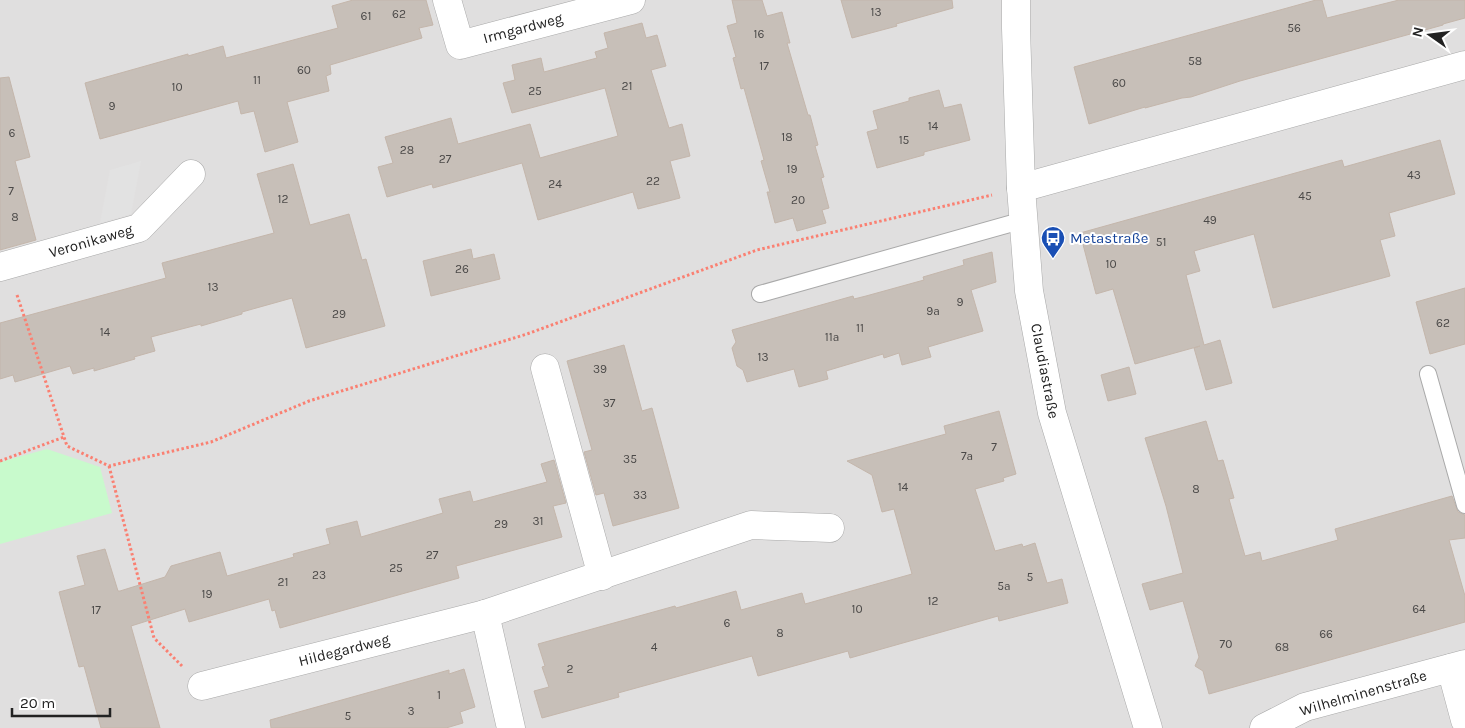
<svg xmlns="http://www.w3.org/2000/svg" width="1465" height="728" font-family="Karla,sans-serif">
  <rect width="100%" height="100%" fill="#f2efe9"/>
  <rect fill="#e0dfdf" x="0" y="0" width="1465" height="728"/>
  <path fill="#c8facc" d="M47,449L100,467L112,513L0,544V462Z"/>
  <path fill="#e2e2e2" d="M141,161L131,214L100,223L110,170Z"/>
  <g fill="#c7bfb8" stroke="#c4b6ab">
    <path d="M353,0H426L433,25L419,28L422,38L330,65L331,74L326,76L329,91L287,102L298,142L265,152L254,111L241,114L238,101L100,139L85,83L188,54V56L223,46L226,58L338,28L332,6Z"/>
    <path d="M732,0H762L767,16L782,12L790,43H787L808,115H810L818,145L815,146L824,177L821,178L829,208L822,210L826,223L797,231L793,218L775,223L767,192H770L761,161L764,160L744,88L741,89L733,58L736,57L727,26L737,23Z"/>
    <path d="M841,0H952L953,8L896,24L897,26L852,38Z"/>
    <path d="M1316,0H1322L1327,18L1399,0H1465V18L1443,24V25L1240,81L1191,97L1182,98L1145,108V107L1089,124L1074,67Z"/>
    <path d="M642,23L646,38L657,35L666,66L651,70L669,128L682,124L690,156L670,161L680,198L638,209L633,192L538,220L522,163L433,188L432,184L387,197L378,167L393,163L385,137L451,118L458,144L530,124L540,158L618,136L605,88L512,113L503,83L515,80L512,65L541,58L544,72L597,58L595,52L608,48L604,33Z"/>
    <path d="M9,77L30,157L15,161L36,240L0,250V78Z"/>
    <path d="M939,90L944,108L961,104L970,140L924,152V155L877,168L867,132L878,129L873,111L909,101V98Z"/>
    <path d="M1440,140L1455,194L1389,213L1395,236L1380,240L1390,276L1273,308L1254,234L1194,251L1200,271L1186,275L1204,345L1220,340L1232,383L1206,390L1194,348L1200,346L1135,364L1113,289L1096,294L1080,233L1342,160L1344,167Z"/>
    <path d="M293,164L310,225L349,214L362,260L366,259L385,326L306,348L292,298L242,312V314L201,326V324L151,337L155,351L134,357L135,359L94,371V368L73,374L70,366L15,382L13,375L0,379V323L166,278L162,263L274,233L257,174Z"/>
    <path d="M471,249L473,259L494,254L500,279L431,296L423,261Z"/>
    <path d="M992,252L996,282L971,290L983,331L928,347L931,357L902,365L899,353L884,358L883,354L826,371L828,379L799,387L794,369L747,382L743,370L737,366L732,348L736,342L732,330L853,296L854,299L866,296L924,280L923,277L964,265L963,260Z"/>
    <path d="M1465,288V344L1430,354L1416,302Z"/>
    <path d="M624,345L642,411L652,408L679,508L613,526L604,493L596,495L584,452L592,450L567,361Z"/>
    <path d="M1129,367L1136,394L1108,401L1101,375Z"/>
    <path d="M999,411L1016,474L1003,478L1004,481L975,489L995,551L1022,544L1023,547L1035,543L1047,583L1062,579L1068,603L999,621L998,616L850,658L848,651L758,676L752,656L618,693L619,697L542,718L534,691L549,687L542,667L545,666L538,644L675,606L676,608L736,591L741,610L802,593L805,604L912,574L894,509L882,512L872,475L847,461L946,434L944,426Z"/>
    <path d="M1206,421L1218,461L1223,460L1234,498L1229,499L1245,556L1260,552L1262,561L1338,540L1335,529L1452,496L1458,512L1465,515V538L1449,540L1465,596V622L1209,694L1203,671L1195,666L1199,657L1183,601L1150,610L1142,584L1183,573L1166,506L1145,438Z"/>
    <path d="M554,460L566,503L553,506L562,537L456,566L459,578L280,628L275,610L272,611L269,599L189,622L185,609L131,626L160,728H101L84,666L79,667L59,592L85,585L77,556L105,549L118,591H120L165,577L171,566L220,552L227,576L294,557L293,554L330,544L326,529L357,521L361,537L443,513L439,499L470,491L473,502L547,482L541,464Z"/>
    <path d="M464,669L475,707L460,712L463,723L446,728H271L270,720L449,670V674Z"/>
  </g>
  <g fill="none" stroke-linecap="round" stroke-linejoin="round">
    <g stroke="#a9a9a9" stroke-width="18">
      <g id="service">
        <path d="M760,294L1024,220"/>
        <path d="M1428,374L1465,505"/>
      </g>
    </g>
    <g stroke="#a9a9a9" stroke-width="29">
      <g id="minor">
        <path d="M447,0L460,45L631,0"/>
        <path d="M1016,0V28L1021,188L1029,291L1052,413L1148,728"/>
        <path d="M1021,188L1465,65"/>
        <path d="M0,267L139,228L191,174"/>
        <path d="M545,368L602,576"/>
        <path d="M485,614L511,728"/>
        <path d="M1451,668L1465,720"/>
        <path d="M202,686L485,614L751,525L830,528"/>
        <path d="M1264,728L1305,707L1465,664"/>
      </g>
    </g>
    <g stroke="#fa8072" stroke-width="3" stroke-dasharray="2.5 2.5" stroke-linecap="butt">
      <path d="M17,295L67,446L109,466L211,442L309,401L527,334L757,250L992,195"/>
      <path d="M0,461L64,437"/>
      <path d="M109,466L154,638L182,666"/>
    </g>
    <use href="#service" stroke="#fff" stroke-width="16"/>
    <use href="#minor" stroke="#fff" stroke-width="28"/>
  </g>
  <defs>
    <g id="bus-pin" transform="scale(1.25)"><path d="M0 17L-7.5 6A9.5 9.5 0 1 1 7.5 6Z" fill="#1a4fb4" stroke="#fff"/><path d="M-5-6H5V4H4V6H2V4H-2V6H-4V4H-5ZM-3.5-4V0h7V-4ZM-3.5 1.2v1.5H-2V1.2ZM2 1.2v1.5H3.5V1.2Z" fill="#fff"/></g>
  </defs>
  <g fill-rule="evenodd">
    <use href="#bus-pin" x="1053" y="238"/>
  </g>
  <g text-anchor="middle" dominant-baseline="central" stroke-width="4" stroke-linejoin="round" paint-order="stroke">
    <g font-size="12" fill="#4b4948">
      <text x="876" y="12">13</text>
      <text x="399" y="14">62</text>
      <text x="366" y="16">61</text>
      <text x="1294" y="28">56</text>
      <text x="759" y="34">16</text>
      <text x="1195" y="61">58</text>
      <text x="764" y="66">17</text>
      <text x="304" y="70">60</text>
      <text x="257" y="80">11</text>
      <text x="1119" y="83">60</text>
      <text x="627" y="86">21</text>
      <text x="177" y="87">10</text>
      <text x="535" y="91">25</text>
      <text x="112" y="106">9</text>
      <text x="933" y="126">14</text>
      <text x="12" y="133">6</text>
      <text x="787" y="137">18</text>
      <text x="904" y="140">15</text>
      <text x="407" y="150">28</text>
      <text x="445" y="159">27</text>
      <text x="792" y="169">19</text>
      <text x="1414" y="175">43</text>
      <text x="653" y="181">22</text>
      <text x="555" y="184">24</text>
      <text x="11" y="191">7</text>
      <text x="1305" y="196">45</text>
      <text x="283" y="199">12</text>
      <text x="798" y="200">20</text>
      <text x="15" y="217">8</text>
      <text x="1210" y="220">49</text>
      <text x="1161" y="242">51</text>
      <text x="1111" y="264">10</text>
      <text x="462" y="269">26</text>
      <text x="213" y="287">13</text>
      <text x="960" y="302">9</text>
      <text x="933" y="311">9a</text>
      <text x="339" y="314">29</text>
      <text x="1443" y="323">62</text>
      <text x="860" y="328">11</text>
      <text x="105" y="332">14</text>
      <text x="832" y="337">11a</text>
      <text x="763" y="357">13</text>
      <text x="600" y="369">39</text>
      <text x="609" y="403">37</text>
      <text x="994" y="447">7</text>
      <text x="967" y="456">7a</text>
      <text x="630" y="459">35</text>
      <text x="903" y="487">14</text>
      <text x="1196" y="489">8</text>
      <text x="640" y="495">33</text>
      <text x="538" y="521">31</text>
      <text x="501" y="524">29</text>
      <text x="432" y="555">27</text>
      <text x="396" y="568">25</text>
      <text x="319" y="575">23</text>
      <text x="1030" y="577">5</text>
      <text x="283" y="582">21</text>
      <text x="1004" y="586">5a</text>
      <text x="207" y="594">19</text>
      <text x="933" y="601">12</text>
      <text x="857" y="609">10</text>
      <text x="1419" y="609">64</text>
      <text x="96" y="610">17</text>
      <text x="727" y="623">6</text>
      <text x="780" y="633">8</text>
      <text x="1326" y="634">66</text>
      <text x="1226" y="644">70</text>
      <text x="654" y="647">4</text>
      <text x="1282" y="647">68</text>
      <text x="570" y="669">2</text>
      <text x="439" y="695">1</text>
      <text x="411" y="711">3</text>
      <text x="348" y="716">5</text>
    </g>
    <g font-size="15" fill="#222" stroke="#fff">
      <text transform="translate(523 28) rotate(-15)">Irmgardweg</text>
      <text transform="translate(91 241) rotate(-16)">Veronikaweg</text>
      <text transform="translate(1045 371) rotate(79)">Claudiastraße</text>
      <text transform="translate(344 650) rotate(-14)">Hildegardweg</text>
      <text transform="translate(1363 693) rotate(-16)">Wilhelminenstraße</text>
    </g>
    <g font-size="15" fill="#164399" stroke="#fff" text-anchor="start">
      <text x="1070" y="238">Metastraße</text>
    </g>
  </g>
  <g transform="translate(1430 35) rotate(284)" stroke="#ffffff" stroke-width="4" paint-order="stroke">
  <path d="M0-4L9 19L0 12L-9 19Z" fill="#222222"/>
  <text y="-8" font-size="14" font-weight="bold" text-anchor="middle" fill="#222222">N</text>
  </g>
  <path d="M12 708v8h98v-8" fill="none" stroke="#222222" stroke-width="2.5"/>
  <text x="20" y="708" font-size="15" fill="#222222" stroke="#ffffff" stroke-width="4" paint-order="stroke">20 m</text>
</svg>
